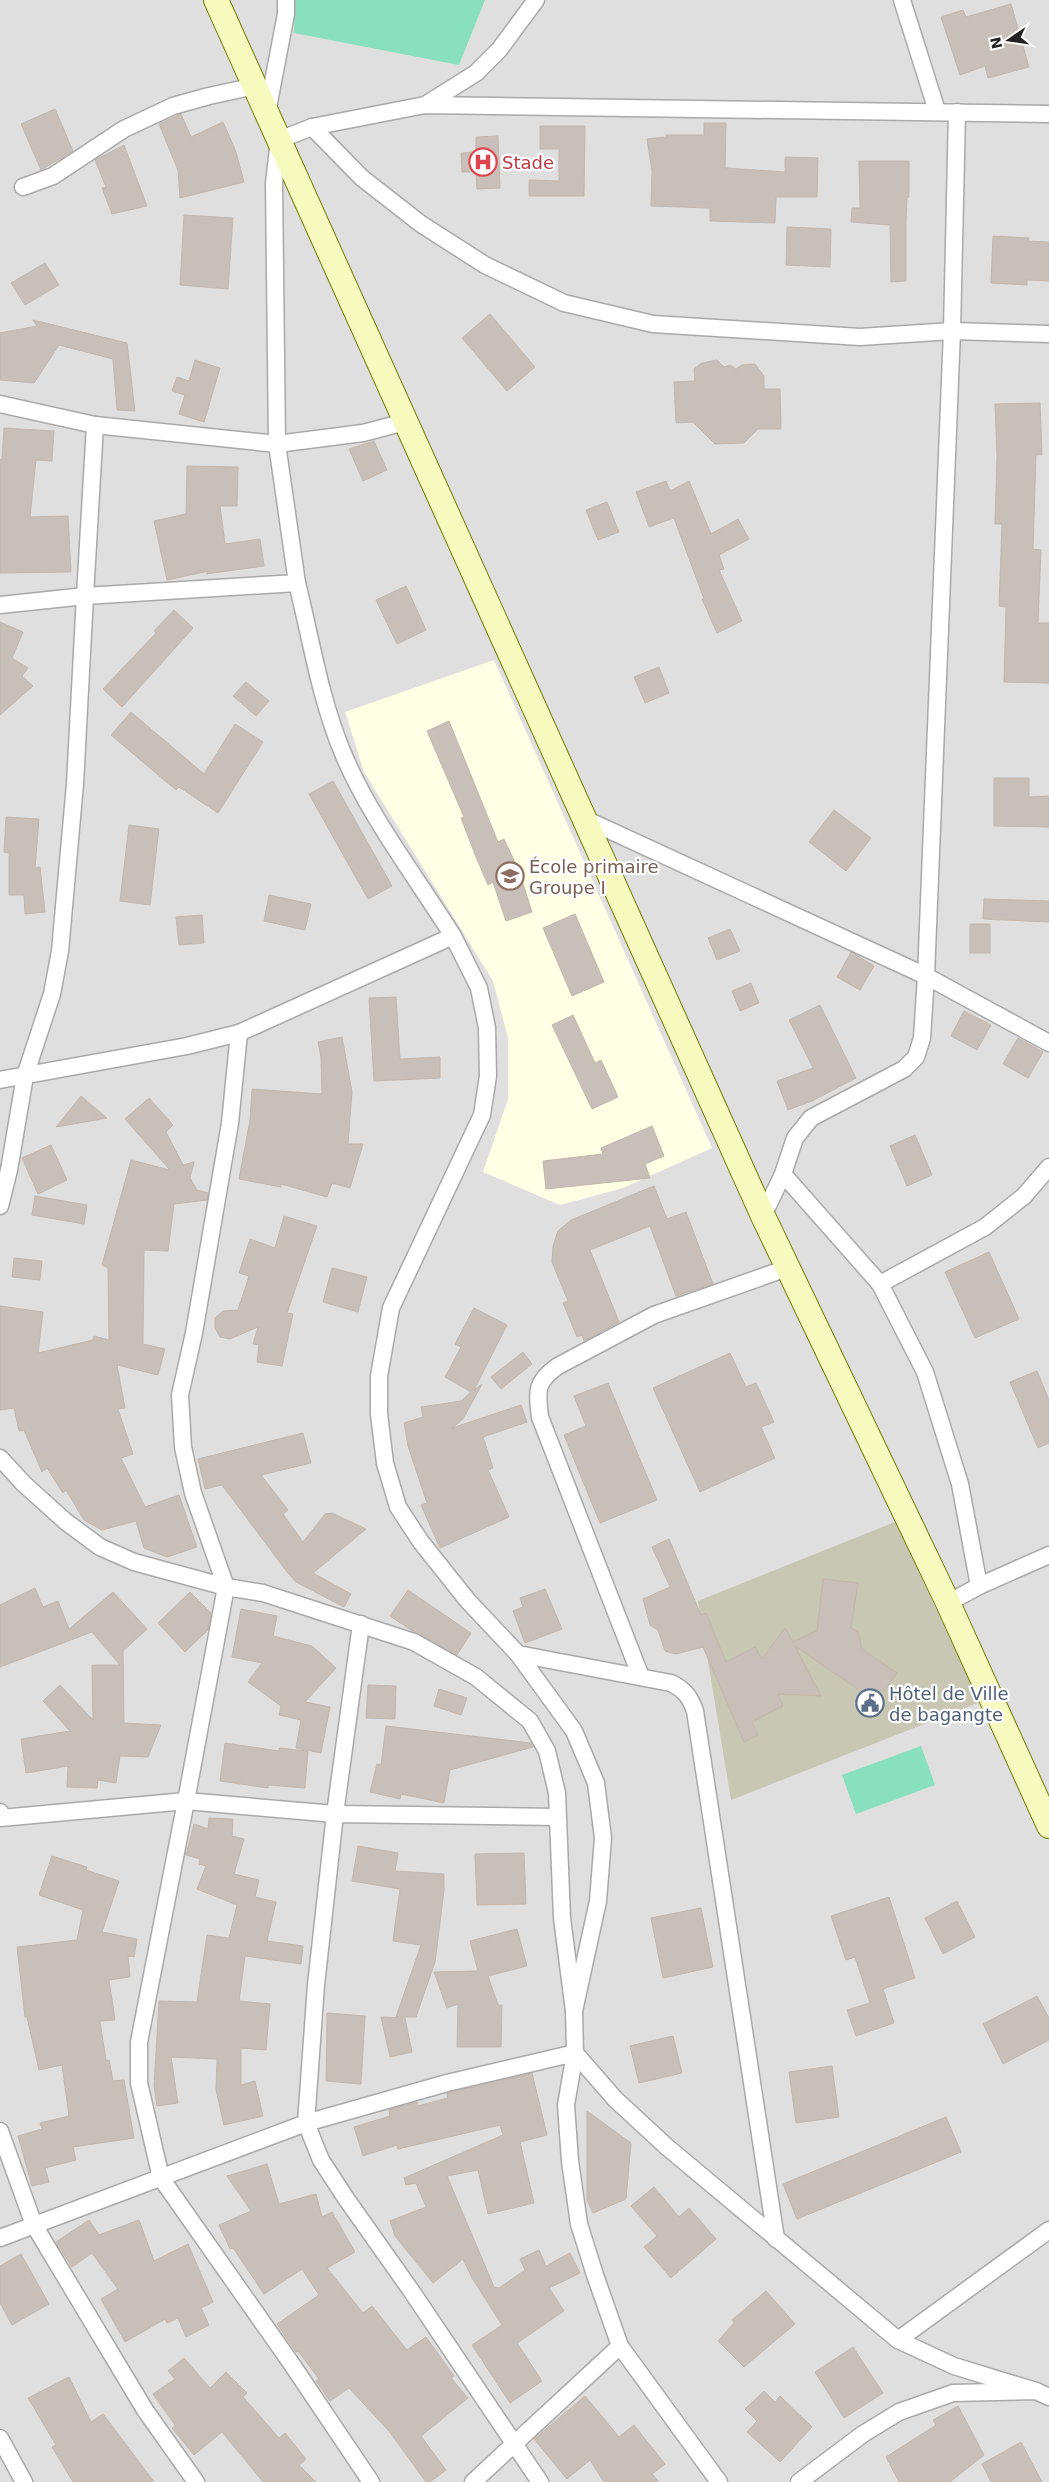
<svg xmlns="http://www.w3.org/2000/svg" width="1049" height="2482" font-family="'DejaVu Sans',sans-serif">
  <rect width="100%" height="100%" fill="#f2efe9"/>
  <rect fill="#e0dfdf" x="0" y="0" width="1049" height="2482"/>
  <path fill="#ffffe5" d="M494,660L712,1148L623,1188L560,1205L483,1172L508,1099V1038L493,981L364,772L345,712Z"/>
  <path fill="#c7c7b4" d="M895,1522L980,1702L731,1800L698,1601Z"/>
  <g fill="#88e0be">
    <path d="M295,0H485L459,65L294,33Z"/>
    <path d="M921,1746L935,1785L856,1814L842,1775Z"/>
  </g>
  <g fill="#c7bfb8" stroke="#c4b6ab">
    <path d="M1011,4L1029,67L988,78L985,66L960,75L941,17L963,10L966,17Z"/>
    <path d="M55,109L73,151L41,170L21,124Z"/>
    <path d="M181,114L191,137L223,122L236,152L244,182L180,198L178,170L159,124Z"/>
    <path d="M704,123H726L725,168L785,172V157L818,158L817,197H776L775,223L710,221V208L651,206L652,171L647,139L666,137V135H704Z"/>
    <path d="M540,126H585L584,196H529V180L559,181V149H540Z"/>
    <path d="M498,136L500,188L477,189L476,172H462L461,153L476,152V137Z"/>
    <path d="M124,145L147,206L112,214L102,188L106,187L95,160Z"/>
    <path d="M859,161H909V197H907L906,221V281L891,282L890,225L851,222L852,208H860Z"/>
    <path d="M184,215L233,218L228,289L180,285Z"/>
    <path d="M787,227L831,229L830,267L786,265Z"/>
    <path d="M993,236L1029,238L1028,241L1049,242V281L1027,280V285L991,283Z"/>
    <path d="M45,263L59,285L25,305L11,283Z"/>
    <path d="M490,314L535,367L507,391L462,338Z"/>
    <path d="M33,320L127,343L135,411L117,410L113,359L59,345L34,383L0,380V333L37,326Z"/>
    <path d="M195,360L220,368L204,422L179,414L185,395L172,391L177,377L189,381Z"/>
    <path d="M717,360L724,367L730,365L736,369L742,365L755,364L764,376V389H780L781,429H758L744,443L715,444L693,422L676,423L674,382L695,381L694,369L702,363Z"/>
    <path d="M1040,403L1042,455H1036L1033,549L1041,550L1038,623H1049V683L1004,682L1006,607L999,606L1002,524H995L997,456L995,404Z"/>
    <path d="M4,428L54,431L52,461L36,460L30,517L68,516L71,572L0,573V459L2,460Z"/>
    <path d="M374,441L387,470L363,481L349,449Z"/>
    <path d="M187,466L238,467L237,506H220L225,544L260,539L264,566L206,574L209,571L167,580L154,521L186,514Z"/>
    <path d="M666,481L670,491L689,481L711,534L738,519L749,539L719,555L724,569L719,570L742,621L717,633L702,599H704L674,518L649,527L636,492Z"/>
    <path d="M607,502L619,532L598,540L586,510Z"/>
    <path d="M406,586L426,630L397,644L376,600Z"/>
    <path d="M174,610L193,628L122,707L103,689L156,633L154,631Z"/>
    <path d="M0,622L23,632L12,658L28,668L22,676L33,686L0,715Z"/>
    <path d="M659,667L669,693L645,703L634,677Z"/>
    <path d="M246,682L269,701L256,716L233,696Z"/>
    <path d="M131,712L204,774L235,724L263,742L218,813L179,787L176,790L111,735Z"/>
    <path d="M449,721L498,842L504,839L519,871L532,912L506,921L493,882L488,885L476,857L461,818L464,817L427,731Z"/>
    <path d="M994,778H1029V797L1049,796V827L994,826Z"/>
    <path d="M333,781L392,886L368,899L309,794Z"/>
    <path d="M834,810L871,838L846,871L809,842Z"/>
    <path d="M6,817L39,819L35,868L40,867L45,912L25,914L24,895H9V853L4,852Z"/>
    <path d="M129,825L159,829L150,905L120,901Z"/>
    <path d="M269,895L311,904L305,930L264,921Z"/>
    <path d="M984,899L1049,901V922L983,919Z"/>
    <path d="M575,914L604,982L572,996L543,928Z"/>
    <path d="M202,915L204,943L179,945L176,917Z"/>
    <rect x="970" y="924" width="20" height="29"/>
    <path d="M730,929L740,951L717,960L708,938Z"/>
    <path d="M851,952L874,966L860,990L837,977Z"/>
    <path d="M751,983L759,1003L740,1011L732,991Z"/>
    <path d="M396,997L400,1059L440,1057V1078L374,1081L369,998Z"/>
    <path d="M820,1005L856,1078L812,1101L788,1110L777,1081L813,1068L789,1020Z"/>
    <path d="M964,1011L991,1025L977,1050L951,1036Z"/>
    <path d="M573,1015L595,1063L601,1060L618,1097L592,1109L552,1025Z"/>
    <path d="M342,1037L352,1092L348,1144H363L350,1188L332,1183L327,1197L281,1184V1187L239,1179L250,1120L252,1089L322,1094L321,1057L318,1042Z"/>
    <path d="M1018,1038L1043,1052L1028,1078L1003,1064Z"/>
    <path d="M81,1096L107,1118L56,1127Z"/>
    <path d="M149,1098L173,1125L166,1132L183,1165L194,1162L190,1178L197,1190L208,1193L207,1200L174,1204L168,1251L144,1250L143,1344L165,1349L158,1375L117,1365L125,1408L118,1409L133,1454L121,1458L145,1507L179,1495L197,1547L167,1557L144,1548L136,1521L102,1530L84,1520L66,1490L63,1493L47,1468L42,1472L24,1430L19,1431L14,1408L0,1410V1306L43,1312L38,1353L93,1340L94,1336L109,1340L108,1268L102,1265L131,1160L170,1170L125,1119Z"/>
    <path d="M652,1126L664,1156L645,1164L650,1178L546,1189L543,1161L603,1154L601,1148Z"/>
    <path d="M915,1135L932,1175L907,1186L890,1146Z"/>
    <path d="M51,1145L67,1180L38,1194L22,1158Z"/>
    <path d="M654,1186L667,1219L686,1212L713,1284L676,1296L650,1226L590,1250L619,1322L584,1341L582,1335L577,1337L563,1303L568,1301L552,1262L553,1246L558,1231L571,1220Z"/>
    <path d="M35,1196L87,1205L84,1224L32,1215Z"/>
    <path d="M284,1216L317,1226L287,1313L293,1314L282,1366L257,1362L259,1345L253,1344L258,1327L230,1339L220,1337L215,1328V1318L223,1311L238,1310L249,1276L239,1273L250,1239L275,1248Z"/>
    <path d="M989,1252L1019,1319L975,1338L945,1272Z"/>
    <path d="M14,1258L42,1261L40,1280L12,1277Z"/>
    <path d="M332,1268L367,1277L358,1312L323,1302Z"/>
    <path d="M474,1308L507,1325L474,1390L482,1384L463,1419L452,1428L521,1405L527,1422L483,1437L493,1468L488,1470L509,1517L440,1548L421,1505L427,1503L408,1446L404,1423L423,1417L421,1407L461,1401L471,1392L445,1377L461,1347L455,1344Z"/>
    <path d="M523,1352L532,1364L501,1389L491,1377Z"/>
    <path d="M730,1353L746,1387L756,1383L774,1422L761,1427L775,1458L700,1492L653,1388Z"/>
    <path d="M1037,1371L1049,1400V1443L1038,1448L1010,1382Z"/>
    <path d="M608,1383L657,1500L600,1523L564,1435L586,1426L574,1396Z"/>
    <path d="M303,1433L311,1463L261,1475L288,1510L283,1514L303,1542L325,1514L332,1513L366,1529L313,1573L351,1594L344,1607L296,1582L287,1572L222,1485L205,1489L198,1459Z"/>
    <path d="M669,1539L701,1615L706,1613L726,1662L755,1647L762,1659L785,1628L793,1642L817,1630L823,1579L858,1583L851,1628L858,1632L862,1649L897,1673L876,1702L795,1646L821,1696L778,1694L783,1706L752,1722L758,1735L744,1742L703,1647L676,1654L665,1651L658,1630L650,1625L643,1599L670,1587L652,1547Z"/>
    <path d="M35,1588L43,1607L58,1601L69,1629L113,1592L147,1629L123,1651L124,1723L161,1725L148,1757L120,1756L116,1783L98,1780L97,1788L67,1787L68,1766L26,1773L21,1739L70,1731L43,1701L60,1685L93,1720L92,1665H120L92,1632L0,1667V1605Z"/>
    <path d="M545,1589L562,1629L525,1643L513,1611L523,1607L520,1598Z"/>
    <path d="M408,1590L471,1633L457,1655L411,1630L390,1616Z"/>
    <path d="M190,1592L211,1613L208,1630L185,1652L158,1623Z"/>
    <path d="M241,1609L277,1616L273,1636L312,1646L336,1668L305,1702L330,1707L321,1753L296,1748L301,1720L279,1715L281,1706L248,1682L262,1663L232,1657Z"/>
    <path d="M368,1685L396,1686L395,1719L366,1718Z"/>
    <path d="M439,1689L467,1698L461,1715L434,1706Z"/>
    <path d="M386,1726L531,1743L533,1747L450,1770L444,1803L401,1794L400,1799L370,1792L377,1764L381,1765Z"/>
    <path d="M225,1743L279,1751V1748L308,1751L305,1788L268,1785V1788L220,1781Z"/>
    <path d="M209,1818L233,1819L232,1836L244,1839L234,1874L259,1880L255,1897L276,1902L267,1941L303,1946L301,1964L245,1956L239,2001L270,2004L266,2050L241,2048V2085L255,2081L263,2116L224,2125L216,2090L217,2059L171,2057L178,2103L157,2106L154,2086L159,2001L197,2002L207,1935L229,1938L237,1905L197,1889L206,1866L199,1864L200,1859L186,1855L194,1824L208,1829Z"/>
    <path d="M358,1846L398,1853L395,1871L444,1874V1890L435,1962L416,2017H396L421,1945L393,1941L400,1889L352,1881Z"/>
    <path d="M524,1853L526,1904L477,1905L475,1854Z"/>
    <path d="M52,1856L87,1867L86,1870L119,1881L102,1932L137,1939L134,1957L128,1956L130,1977L109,1980L115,2020L100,2021L106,2061L109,2060L113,2081L124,2080L134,2138L73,2147L76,2160L45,2168L49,2182L32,2186L18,2136L42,2129L40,2123L69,2116L62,2065L39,2070L27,2017H25L17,1947L77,1940L83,1910L39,1895Z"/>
    <path d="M889,1897L915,1978L883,1989L894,2023L856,2036L847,2010L870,2003L855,1957L846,1960L831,1916Z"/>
    <path d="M957,1901L975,1937L943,1954L925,1918Z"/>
    <path d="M701,1908L713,1967L663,1978L651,1918Z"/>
    <path d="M517,1929L527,1966L488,1976L498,2005H502L501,2047H457L458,2004L447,2008L434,1972L478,1971L470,1941Z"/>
    <path d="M1037,1996L1049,2018V2040L1003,2064L983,2024Z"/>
    <path d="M327,2013L365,2016L361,2084L326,2081Z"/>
    <path d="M381,2017L405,2018L412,2052L390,2057Z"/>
    <path d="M673,2036L682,2073L639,2083L630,2046Z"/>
    <path d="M832,2066L839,2117L796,2123L789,2072Z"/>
    <path d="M532,2073L547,2135L520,2142L534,2203L488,2214L478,2170L447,2176L494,2287L499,2288L525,2270L520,2259L539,2250L546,2266L570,2253L580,2273L549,2288L564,2311L517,2343L542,2381L510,2403L472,2345L502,2325L472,2278L463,2259L433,2283L395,2236L390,2221L426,2207L416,2183L406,2185L404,2178L503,2135L500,2125L398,2149L397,2145L363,2156L354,2127L390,2116L389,2110L417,2102L418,2106L448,2098L447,2093Z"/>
    <path d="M587,2111L631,2143L626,2199L593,2213L587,2200Z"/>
    <path d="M946,2117L961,2152L797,2219L783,2184Z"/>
    <path d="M267,2164L279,2204L316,2194L322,2217L332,2212L355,2252L327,2268L363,2313L372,2306L407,2350L426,2337L454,2376L451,2378L468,2398L421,2436L446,2470L430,2482H426L389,2431L349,2388L330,2401L316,2381L319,2379L298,2351L296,2352L277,2324L319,2295L302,2269L264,2294L233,2248L230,2249L219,2225L251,2211L227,2176Z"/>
    <path d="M654,2187L679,2217L689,2208L716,2239L671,2278L644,2247L657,2236L631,2206Z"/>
    <path d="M89,2220L99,2235L139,2220L154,2261L188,2244L213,2302L201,2308L209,2325L186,2337L178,2318L167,2323L165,2319L125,2342L101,2299L118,2289L92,2253L72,2267L56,2242Z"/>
    <path d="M21,2254L49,2304L12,2325L0,2303V2266Z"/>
    <path d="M766,2291L795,2324L744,2367L718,2341L734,2323L732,2320Z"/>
    <path d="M853,2347L883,2393L844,2418L815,2372Z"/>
    <path d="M184,2358L210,2388L226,2372L247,2393L243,2397L279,2438L285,2433L306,2459L299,2465L316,2482H263L222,2432L194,2455L172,2428L175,2425L153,2394L175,2379L168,2371Z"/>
    <path d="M69,2377L91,2422L103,2414L154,2482H73L52,2447L56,2445L28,2398Z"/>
    <path d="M764,2391L775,2402L780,2396L812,2427L780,2462L747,2432L757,2421L745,2409Z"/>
    <path d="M585,2396L619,2437L634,2425L665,2464L652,2474L659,2482H604L590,2460L567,2479L534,2439Z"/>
    <path d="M958,2406L984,2455L950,2482H899L886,2457L936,2425L933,2420Z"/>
    <path d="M1021,2442L1042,2482H991L982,2464Z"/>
  </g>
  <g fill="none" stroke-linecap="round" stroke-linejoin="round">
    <g stroke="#a9a9a9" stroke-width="19">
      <g id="street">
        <path d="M902,0L937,111"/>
        <path d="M425,105L476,73L499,50L536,0"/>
        <path d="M957,112L952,331L926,976L1049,1043"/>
        <path d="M267,113L286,14V0"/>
        <path d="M312,127L362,178L421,224L485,265L564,303L653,324L860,337L952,331L1049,334"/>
        <path d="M23,187L53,176L124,129L173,106L209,96L255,86"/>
        <path d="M0,404L95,425"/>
        <path d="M405,422L363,433L277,444L274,183L279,140L312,127L425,105L1049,114"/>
        <path d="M95,425L277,444L297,583L85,596Z"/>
        <path d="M297,583C311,639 320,698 342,751C368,815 416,877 453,936"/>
        <path d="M0,605L85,596L75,784L60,951L52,994L25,1076L9,1170L0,1206"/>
        <path d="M585,819L926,976L922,1038L916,1057L904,1069L811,1118L795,1138L783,1174L763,1216"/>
        <path d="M239,1033L453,936L479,988L487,1028L488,1076L482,1115L391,1308L379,1376V1414L385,1463L398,1507L421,1542L468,1601L518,1654L574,1731L596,1783L603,1838L598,1901L574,2011"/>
        <path d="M0,1080L187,1046L239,1033L230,1123L194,1333L180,1395L183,1447L193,1493L226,1587L186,1801L335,1814L361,1624"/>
        <path d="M783,1174L880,1284L985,1227L1024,1196L1049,1167"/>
        <path d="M880,1284L925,1372L960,1484L979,1586"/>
        <path d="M0,1458L24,1484L65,1521L100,1547L134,1562L226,1587L263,1593L414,1642L476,1677L530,1721L547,1751L557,1793L562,1918L574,2011L575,2053L615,2099L667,2147L898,2340"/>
        <path d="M948,1603L979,1586L1049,1555"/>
        <path d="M518,1654L671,1683C685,1690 690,1697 695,1711L776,2239"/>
        <path d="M641,1677L540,1417C537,1391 535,1382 558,1366L654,1315L790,1267"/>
        <path d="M0,1812L1,1818L186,1801L139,2042V2083L161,2178L291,2363L371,2482"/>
        <path d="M0,2131L34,2225L145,2410L196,2482"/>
        <path d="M0,2238L306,2123L447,2083L575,2053L566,2105L570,2161L579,2224L595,2275L620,2346L719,2482"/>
        <path d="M1036,2391L954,2366L898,2340L1049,2230"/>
        <path d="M0,2438L24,2482"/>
        <path d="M473,2482L620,2346"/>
        <path d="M540,2482L410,2289L345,2197L321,2160L306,2123L316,1985L335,1814L557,1817"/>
        <path d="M799,2482L863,2434L899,2412L953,2393L1036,2391L1049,2397"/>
      </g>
    </g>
    <g stroke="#707d05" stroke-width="26">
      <path id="secondary" d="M216,0L763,1216L948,1603L1049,1826"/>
    </g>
    <use href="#street" stroke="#fff" stroke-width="16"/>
    <use href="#secondary" stroke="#f7fabf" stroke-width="24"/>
  </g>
  <defs>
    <g id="hospital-ring" transform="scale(1.4375)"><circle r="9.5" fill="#fff" stroke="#e0444e" stroke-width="1.5"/><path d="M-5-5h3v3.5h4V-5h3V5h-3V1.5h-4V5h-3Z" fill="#e0444e"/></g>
    <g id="school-ring" transform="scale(1.4375)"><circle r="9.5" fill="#fff" stroke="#8d6e63" stroke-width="1.5"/><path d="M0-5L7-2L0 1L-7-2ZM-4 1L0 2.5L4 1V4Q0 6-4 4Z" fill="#8d6e63"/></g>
    <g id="civic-ring" transform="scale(1.4375)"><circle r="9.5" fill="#fff" stroke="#5c6f8a" stroke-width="1.5"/><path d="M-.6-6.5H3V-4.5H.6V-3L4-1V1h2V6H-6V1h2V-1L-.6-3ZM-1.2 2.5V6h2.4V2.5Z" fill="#5c6f8a"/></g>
  </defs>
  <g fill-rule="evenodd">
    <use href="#hospital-ring" x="483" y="162"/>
    <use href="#school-ring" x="510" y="876"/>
    <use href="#civic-ring" x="870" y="1703"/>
  </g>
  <g text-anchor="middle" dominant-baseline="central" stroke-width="4.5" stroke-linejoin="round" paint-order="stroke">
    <g font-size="18" fill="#be3a42" stroke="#fff" text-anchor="start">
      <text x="502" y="162">Stade</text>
    </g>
    <g font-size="18" fill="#785e54" stroke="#fff" text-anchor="start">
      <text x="529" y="866">École primaire<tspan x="529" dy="21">Groupe I</tspan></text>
    </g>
    <g font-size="18" fill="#4e5e75" stroke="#fff" text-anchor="start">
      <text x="889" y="1693">Hôtel de Ville<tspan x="889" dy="21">de bagangte</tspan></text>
    </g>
  </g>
  <g transform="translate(1009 40) rotate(257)" stroke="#ffffff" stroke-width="4" paint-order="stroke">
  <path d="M0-4L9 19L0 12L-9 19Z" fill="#222222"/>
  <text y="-8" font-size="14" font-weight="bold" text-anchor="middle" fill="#222222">N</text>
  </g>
</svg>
